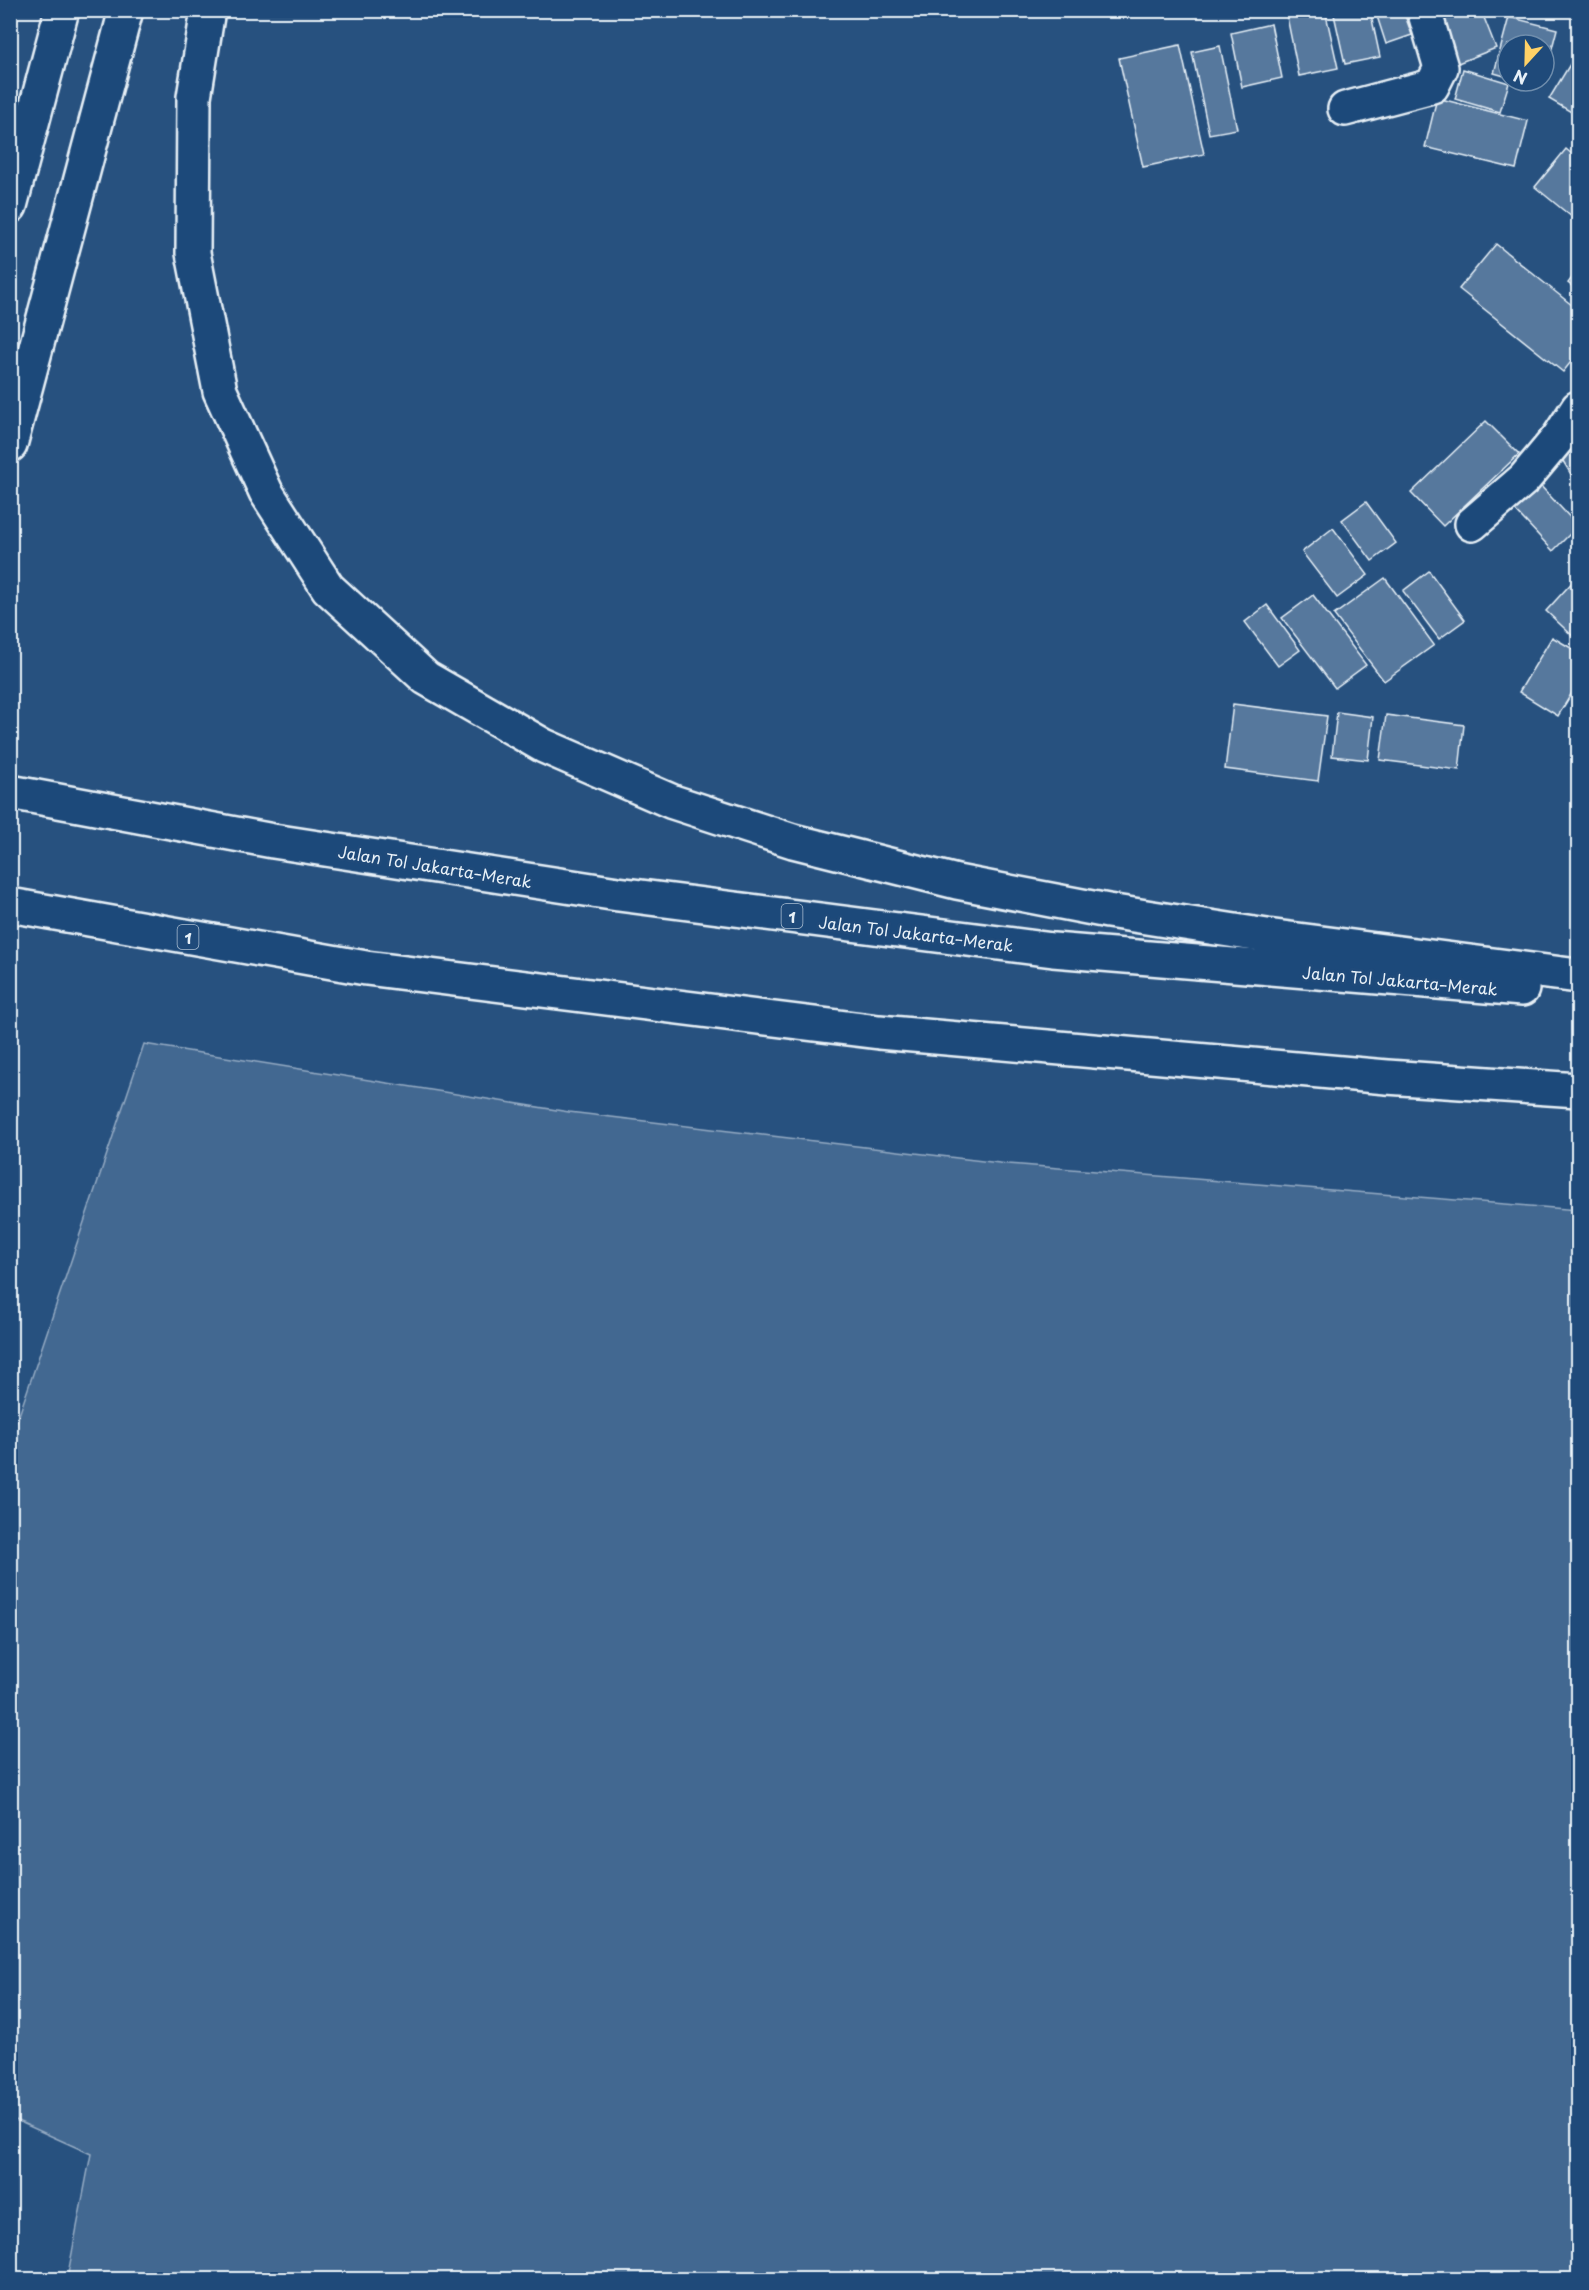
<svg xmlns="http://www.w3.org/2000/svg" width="1589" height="2290" font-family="'Playpen Sans',sans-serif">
  <rect width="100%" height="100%" fill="#27517f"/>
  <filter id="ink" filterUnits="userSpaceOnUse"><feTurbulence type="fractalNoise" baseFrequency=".0167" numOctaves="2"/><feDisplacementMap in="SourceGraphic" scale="12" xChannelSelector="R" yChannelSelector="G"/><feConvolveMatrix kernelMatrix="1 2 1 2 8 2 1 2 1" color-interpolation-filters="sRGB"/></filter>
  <g filter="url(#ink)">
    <path fill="#436891" stroke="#96acc4" stroke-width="1.5" d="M144,1044L569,1112L1008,1164L1578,1210V2279H67L91,2154L11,2118V1439Z"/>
    <g fill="#57789d" stroke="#e8f1f8" stroke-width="1.5">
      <path d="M1317,10H1325L1338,68L1299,76L1287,17Z"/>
      <path d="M1333,10H1370L1380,57L1345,64Z"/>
      <path d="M1375,10H1403L1412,35L1386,44Z"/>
      <path d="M1430,10H1481L1496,48L1453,65Z"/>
      <path d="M1509,17L1557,29L1544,79V45H1508V77L1494,73Z"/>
      <path d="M1271,24L1282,78L1242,87L1231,33Z"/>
      <path d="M1180,45L1204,154L1143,167L1119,58Z"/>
      <path d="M1220,46L1237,129L1209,134L1192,52Z"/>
      <path d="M1578,51V116L1549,99Z"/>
      <path d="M1463,69L1509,83L1500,112L1455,99Z"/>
      <path d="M1437,98L1528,121L1516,169L1425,147Z"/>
      <path d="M1566,149L1578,159V222L1535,187Z"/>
      <path d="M1496,244L1578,310V353L1563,372L1459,289Z"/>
      <path d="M1578,270V291L1568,283Z"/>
      <path d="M1486,421L1519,454L1443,526L1411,493Z"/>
      <path d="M1578,445V486L1560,456Z"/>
      <path d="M1537,482L1578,526L1553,551L1511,506Z"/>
      <path d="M1366,502L1396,543L1372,561L1342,520Z"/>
      <path d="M1333,528L1368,575L1337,598L1302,552Z"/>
      <path d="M1429,571L1465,620L1439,639L1403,591Z"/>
      <path d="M1578,576V641L1546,611Z"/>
      <path d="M1385,578L1434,645L1384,681L1334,615Z"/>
      <path d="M1313,595L1366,665L1335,688L1282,618Z"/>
      <path d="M1267,605L1300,650L1278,666L1245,622Z"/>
      <path d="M1552,637L1578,652V683L1558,716L1519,692Z"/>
      <path d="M1233,704L1327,716L1318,781L1225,769Z"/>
      <path d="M1337,712L1373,717L1368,760L1332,756Z"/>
      <path d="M1386,715L1464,725L1459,770L1380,760Z"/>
    </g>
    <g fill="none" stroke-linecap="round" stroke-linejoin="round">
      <g stroke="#e8f1f8" stroke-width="38">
        <g id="minor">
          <path d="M1345,109L1432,86L1441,68L1424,10"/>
          <path d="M1472,524L1524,479L1559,437L1578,408"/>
        </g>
      </g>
      <g stroke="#e8f1f8" stroke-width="38">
        <g id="highway">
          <path d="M208,10L194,97L193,253L220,391L266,492L328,588L426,678L544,746L673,802L793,841L957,882L1108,911L1267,936L1578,976"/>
          <path d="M10,206L62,10"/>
          <path d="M10,445L126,10"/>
          <path d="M10,792L273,841L618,894L1053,950L1522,989"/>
          <path d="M10,905L366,968L879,1032L1387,1077L1578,1090"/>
        </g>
      </g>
      <use href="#minor" stroke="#1f4a7a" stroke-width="33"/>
      <use href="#highway" stroke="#1f4a7a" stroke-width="33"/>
    </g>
  </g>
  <g text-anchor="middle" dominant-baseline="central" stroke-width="6" stroke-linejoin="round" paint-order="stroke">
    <g fill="#1f4a7a" stroke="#acbfd2" stroke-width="1.5">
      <rect x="781.5" y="904" width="21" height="24" rx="4.5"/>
      <rect x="177.5" y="925" width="21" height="24" rx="4.5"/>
    </g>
    <g font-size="15" font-weight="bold" fill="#e8f1f8">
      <text x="792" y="916">1</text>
      <text x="188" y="937">1</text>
    </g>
    <g font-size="16" fill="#e8f1f8" stroke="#1f4a7a">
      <text transform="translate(435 866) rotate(9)">Jalan Tol Jakarta–Merak</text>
      <text transform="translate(916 933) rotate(7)">Jalan Tol Jakarta–Merak</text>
      <text transform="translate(1400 980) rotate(5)">Jalan Tol Jakarta–Merak</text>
    </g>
  </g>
  <rect width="1589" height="2290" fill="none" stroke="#1f4a7a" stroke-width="36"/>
  <rect x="18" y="18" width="1553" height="2254" fill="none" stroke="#e8f1f8" stroke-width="2" filter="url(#ink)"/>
  <g transform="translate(1526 63) rotate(202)"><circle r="28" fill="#1f4a7a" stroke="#6f8dac" stroke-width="1.5"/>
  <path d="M0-4.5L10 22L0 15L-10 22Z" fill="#ffd166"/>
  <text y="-9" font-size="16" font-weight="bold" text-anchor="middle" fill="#e8f1f8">N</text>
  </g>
</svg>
